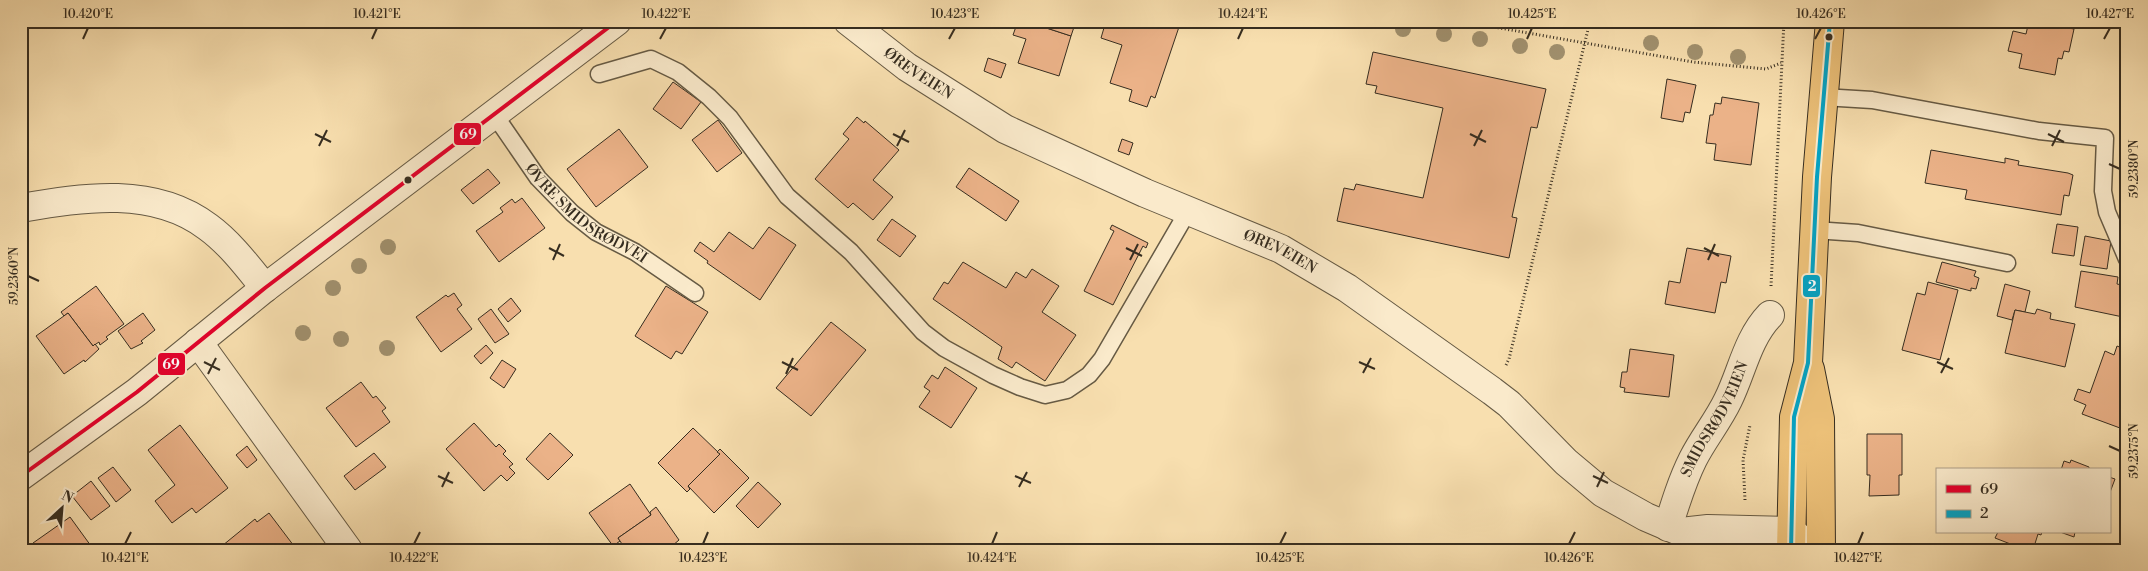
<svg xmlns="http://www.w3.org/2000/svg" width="2148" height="571" font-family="'Libre Bodoni',serif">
  <rect width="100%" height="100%" fill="#f8dfaf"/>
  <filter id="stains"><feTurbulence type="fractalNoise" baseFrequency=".004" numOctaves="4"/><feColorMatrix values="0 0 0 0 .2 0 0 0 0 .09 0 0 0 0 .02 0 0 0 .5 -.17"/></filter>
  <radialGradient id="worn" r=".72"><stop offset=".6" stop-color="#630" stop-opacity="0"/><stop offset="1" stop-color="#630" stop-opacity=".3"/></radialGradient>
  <g fill="#ebb288" stroke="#362d20">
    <path d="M1018,21H1025L1071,36L1059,76L1018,63L1026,39L1013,35Z"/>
    <path d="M1025,21H1076L1071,36Z"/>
    <path d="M1106,21H1181L1155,98L1151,96L1147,107L1129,101L1132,90L1110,83L1122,45L1101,38Z"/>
    <path d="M2029,21L2074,29L2069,52L2064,51L2062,59L2058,58L2055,75L2019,68L2022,54L2008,51L2013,31L2026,34Z"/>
    <path d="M1373,52L1546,89L1537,128L1531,127L1512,217L1517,218L1509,258L1337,221L1344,188L1354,190L1356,184L1423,198L1443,108L1375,93L1377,86L1366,84Z"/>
    <path d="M988,58L1006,64L1001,78L984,71Z"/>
    <path d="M1667,79L1696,85L1690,113L1685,112L1683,122L1661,118Z"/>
    <path d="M673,82L701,102L681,129L653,109Z"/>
    <path d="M1722,97L1759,103L1751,165L1714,160L1716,144L1706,143L1710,115H1713L1715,103L1721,104Z"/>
    <path d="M857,117L864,123L865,121L899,150L873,180L893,197L873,220L853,203L848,208L815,179L849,139L843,134Z"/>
    <path d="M718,120L742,153L717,172L692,140Z"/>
    <path d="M619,129L648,167L596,207L567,169Z"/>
    <path d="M1122,139L1133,143L1129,155L1118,151Z"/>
    <path d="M1931,150L2005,163V158L2019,161L2018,165L2068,173L2073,175L2069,196L2064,195L2061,215L1965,199L1967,190L1925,183Z"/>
    <path d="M969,168L1019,201L1006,221L956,187Z"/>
    <path d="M488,169L500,183L473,204L461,190Z"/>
    <path d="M522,198L545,228L499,262L476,231L503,212L500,208L512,199L515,203Z"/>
    <path d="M892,219L916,236L900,257L877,240Z"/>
    <path d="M2057,224L2078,227L2074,256L2052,253Z"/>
    <path d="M1112,225L1148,243L1146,248L1143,246L1113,305L1084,291L1114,231L1110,229Z"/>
    <path d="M769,227L796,245L760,300L707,263L708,261L694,251L700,242L714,252L729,232L753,249Z"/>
    <path d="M2085,236L2111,241L2107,269L2080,265Z"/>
    <path d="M1687,248L1731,256L1726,283L1721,282L1715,313L1665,304L1669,281L1680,283Z"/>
    <path d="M963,262L1006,288L1016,272L1026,278L1032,269L1059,286L1042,312L1076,335L1045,381L1016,362L1012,368L998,359L1002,347L933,299L944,282L948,284Z"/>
    <path d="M1942,262L1976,271L1974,276L1979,278L1976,289L1971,288V291L1936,282Z"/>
    <path d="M21,266H23L24,280H21Z"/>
    <path d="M2081,271L2118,277L2117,284L2127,286L2123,317L2075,307Z"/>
    <path d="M1928,282L1958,290L1940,360L1902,350L1917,293L1925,295Z"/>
    <path d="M2005,284L2030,291L2025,312L2015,310L2012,320L1997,316Z"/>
    <path d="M96,286L124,324L106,337L108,339L100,345L99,342L93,346L68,313L64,316L61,312Z"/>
    <path d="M666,286L708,312L682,354L676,351L671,359L635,336Z"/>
    <path d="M454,293L462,305L457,309L472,329L441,352L416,317L446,295L448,297Z"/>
    <path d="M511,298L521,311L508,322L498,309Z"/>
    <path d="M491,309L509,334L495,343L478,319Z"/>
    <path d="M2037,309L2051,313L2050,319L2075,324L2065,367L2005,353L2015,310L2035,314Z"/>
    <path d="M68,313L93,346L95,344L99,349L85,362L84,360L64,374L36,336Z"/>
    <path d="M143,313L155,330L141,341L143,343L131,349L118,331Z"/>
    <path d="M831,322L866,350L811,416L776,388Z"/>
    <path d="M486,345L493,353L481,364L474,356Z"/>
    <path d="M2123,345L2127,347V410L2120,428L2082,414L2086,405L2074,400L2078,389L2090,393L2105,351L2114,355L2117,346L2122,348Z"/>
    <path d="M1630,349L1674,355L1669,397L1624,392L1625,388L1620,387L1622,372H1627Z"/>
    <path d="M502,360L516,369L504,388L490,378Z"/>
    <path d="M945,367L977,388L951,428L919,407L930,391L924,387L932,375L938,379Z"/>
    <path d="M361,382L373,398L376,396L386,408L382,411L390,422L356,447L326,408Z"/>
    <path d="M474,423L496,447L499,444L506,451L503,454L513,464L509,467L515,473L507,481L501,475L484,491L446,449Z"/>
    <path d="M180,425L228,488L196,513L192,508L172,523L155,501L175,485L148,450Z"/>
    <path d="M693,428L720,454L688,486L690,489L687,492L658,463Z"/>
    <path d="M550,433L573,455L548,480L526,459Z"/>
    <path d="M1867,434H1902V475H1899V495L1869,496L1870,475H1867Z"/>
    <path d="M247,446L257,460L247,468L236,455Z"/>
    <path d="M720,449L749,478L714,513L688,486L720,454L717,452Z"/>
    <path d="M374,453L386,467L355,490L344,476Z"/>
    <path d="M2071,460L2089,467V470H2061L2064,461L2070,463Z"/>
    <path d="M113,467L131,490L116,502L98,478Z"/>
    <path d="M2109,474V477L2115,479L2109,495Z"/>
    <path d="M91,481L110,506L91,520L72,496Z"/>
    <path d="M758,482L781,504L758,528L736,506Z"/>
    <path d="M630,484L651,515L618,538L620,541L613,546L589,513Z"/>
    <path d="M656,507L679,540L672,546L674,550H626L618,538L651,515L650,512Z"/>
    <path d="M269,513L297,550H217L255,519L257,522Z"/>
    <path d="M70,517L91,546L86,550H38L33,543Z"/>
    <path d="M1998,532H2042L2041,535L2038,534L2033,550H2026L1995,538Z"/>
    <path d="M2060,532H2075L2074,537Z"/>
  </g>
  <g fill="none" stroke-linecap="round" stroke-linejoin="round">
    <g stroke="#665a44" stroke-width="19">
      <g id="lane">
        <path d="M599,74L651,59L678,72L709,97L730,118L787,196L851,252L923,332L944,348L993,375L1020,387L1045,395L1067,390L1089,375L1102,359L1188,211"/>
        <path d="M1823,97L1872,100L2039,131L2105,138L2103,191L2107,212L2127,259"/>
        <path id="s1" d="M494,114L538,178L572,213L596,232L635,252L695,293"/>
        <path d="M1814,230L1858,233L2007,263"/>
      </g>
    </g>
    <g stroke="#665a44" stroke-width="30">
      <g id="street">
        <path id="s2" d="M848,21L907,67L1005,129L1145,193L1281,249L1347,288L1492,391L1509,404L1566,462L1603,493L1646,517L1681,532L1706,550"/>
        <path d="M21,208C84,197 154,186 208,227C230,243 248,267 265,288"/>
        <path d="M198,342L348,550"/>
        <path d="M21,476L137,392L265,288L617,21"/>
        <path id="s3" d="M1668,527C1675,504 1682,481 1693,459C1703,439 1718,421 1728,400C1742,372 1747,339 1770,315"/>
        <path d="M1681,532L1708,529L1791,531L1814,550"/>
      </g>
    </g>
    <g stroke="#362d20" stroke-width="30">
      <g id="primary">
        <path d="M1810,369L1820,419L1821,550"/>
        <path d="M1791,550L1794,417L1808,363L1817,177L1830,21"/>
      </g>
    </g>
    <g stroke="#362d20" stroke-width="3" stroke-dasharray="1 2.5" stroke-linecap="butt">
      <path d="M1460,21L1693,62L1766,69L1781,63"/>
      <path d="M1771,286L1784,21"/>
      <path d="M1506,365L1509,359L1590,21"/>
      <path d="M1745,500L1743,460L1750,425"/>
    </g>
    <use href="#lane" stroke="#faeacb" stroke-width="16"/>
    <use href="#street" stroke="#faeacb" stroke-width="28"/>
    <use href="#primary" stroke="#ecc078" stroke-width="28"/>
    <g stroke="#faeacb" stroke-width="8">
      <path id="bus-1" d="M21,476L137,392L265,288L617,21"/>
    </g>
    <g stroke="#faeacb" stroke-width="8">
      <path id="bus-2" d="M1791,550L1794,417L1808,363L1817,177L1830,21"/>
    </g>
    <use href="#bus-1" stroke="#e4002b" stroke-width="4"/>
    <use href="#bus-2" stroke="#03a3c5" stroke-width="4"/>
  </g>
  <g fill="#a1916f">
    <circle cx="1403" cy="29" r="8"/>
    <circle cx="1444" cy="34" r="8"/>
    <circle cx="1480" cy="39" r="8"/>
    <circle cx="1651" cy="43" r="8"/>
    <circle cx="1520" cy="46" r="8"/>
    <circle cx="1557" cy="52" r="8"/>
    <circle cx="1695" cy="52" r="8"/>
    <circle cx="1738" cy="57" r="8"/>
    <circle cx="388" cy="247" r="8"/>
    <circle cx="359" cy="266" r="8"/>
    <circle cx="333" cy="288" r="8"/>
    <circle cx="303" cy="333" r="8"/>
    <circle cx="341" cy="339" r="8"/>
    <circle cx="387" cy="348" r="8"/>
  </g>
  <path fill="none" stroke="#362d20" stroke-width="2" d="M83,39L88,28M372,39L377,28M660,39L666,28M949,39L955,28M1238,39L1243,28M1527,39L1532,28M1815,39L1821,28M2104,39L2110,28M315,134L331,142M893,134L909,142M1470,134L1486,142M2048,134L2064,142M319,146L327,130M897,146L905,130M1474,146L1482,130M2052,146L2060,130M2109,164L2120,169M549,248L564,256M1126,248L1142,256M1704,248L1719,256M553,260L560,244M1130,260L1138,244M1708,260L1715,244M28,276L39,281M204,362L220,370M782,362L798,370M1359,362L1375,369M1937,362L1953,369M1363,373L1371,358M1941,373L1949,358M208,374L216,358M786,374L793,358M2109,446L2120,451M438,476L453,483M1015,476L1031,483M1593,476L1608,483M442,487L449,472M1019,487L1027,472M1597,487L1604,472M125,544L131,532M414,544L420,532M703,544L708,532M992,544L997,532M1280,544L1286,532M1569,544L1575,532M1858,544L1863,532"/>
  <g fill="#362d20" stroke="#faeacb" stroke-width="2">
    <circle cx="1829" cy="37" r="4.5"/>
    <circle cx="408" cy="180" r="4.5"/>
  </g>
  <g text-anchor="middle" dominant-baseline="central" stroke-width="4" stroke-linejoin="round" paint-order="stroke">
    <g font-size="15" fill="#362d20" stroke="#faeacb">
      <text stroke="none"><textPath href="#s2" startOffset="88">ØREVEIEN</textPath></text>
      <text stroke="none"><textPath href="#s1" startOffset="138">ØVRE SMIDSRØDVEI</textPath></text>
      <text stroke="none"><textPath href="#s2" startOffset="492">ØREVEIEN</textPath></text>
      <text stroke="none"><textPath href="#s3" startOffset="118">SMIDSRØDVEIEN</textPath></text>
    </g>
  </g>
  <g stroke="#faeacb" stroke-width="2">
    <rect x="453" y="122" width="29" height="24" rx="5" fill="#e4002b"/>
    <rect x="1802" y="274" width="19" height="24" rx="5" fill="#03a3c5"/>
    <rect x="157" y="352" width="29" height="24" rx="5" fill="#e4002b"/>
  </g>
  <g font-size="14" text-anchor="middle" font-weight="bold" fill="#fff">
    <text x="468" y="139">69</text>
    <text x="1812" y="291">2</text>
    <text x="171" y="369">69</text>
  </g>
  <rect width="2148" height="571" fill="none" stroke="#f8dfaf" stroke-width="55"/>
  <rect x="1936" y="468" width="175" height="65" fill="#faeacb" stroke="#ac9e87"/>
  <rect x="1946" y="485" width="25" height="8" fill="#e4002b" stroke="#ac9e87"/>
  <text x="1980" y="494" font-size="15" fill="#362d20">69</text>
  <rect x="1946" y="510" width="25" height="8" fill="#03a3c5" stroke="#ac9e87"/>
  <text x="1980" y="518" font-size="15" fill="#362d20">2</text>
  <g transform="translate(62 508) rotate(26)" stroke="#faeacb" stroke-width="4" paint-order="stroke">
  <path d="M0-4L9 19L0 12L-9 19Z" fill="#362d20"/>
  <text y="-8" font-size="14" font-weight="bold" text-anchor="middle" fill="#362d20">N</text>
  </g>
  <rect x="28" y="28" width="2092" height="516" fill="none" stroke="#362d20" stroke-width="2"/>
  <g font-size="12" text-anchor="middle" fill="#362d20">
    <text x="88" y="18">10.420°E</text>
    <text x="377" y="18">10.421°E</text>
    <text x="666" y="18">10.422°E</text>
    <text x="955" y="18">10.423°E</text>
    <text x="1243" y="18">10.424°E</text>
    <text x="1532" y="18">10.425°E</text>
    <text x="1821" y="18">10.426°E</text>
    <text x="2110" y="18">10.427°E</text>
    <text transform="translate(2134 169) rotate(-90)" y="4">59.2380°N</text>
    <text transform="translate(14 276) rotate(-90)" y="4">59.2360°N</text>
    <text transform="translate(2134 451) rotate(-90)" y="4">59.2375°N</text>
    <text x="125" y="562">10.421°E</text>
    <text x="414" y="562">10.422°E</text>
    <text x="703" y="562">10.423°E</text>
    <text x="992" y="562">10.424°E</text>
    <text x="1280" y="562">10.425°E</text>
    <text x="1569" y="562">10.426°E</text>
    <text x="1858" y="562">10.427°E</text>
  </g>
  <rect width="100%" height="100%" filter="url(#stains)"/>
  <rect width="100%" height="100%" fill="url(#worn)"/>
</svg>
